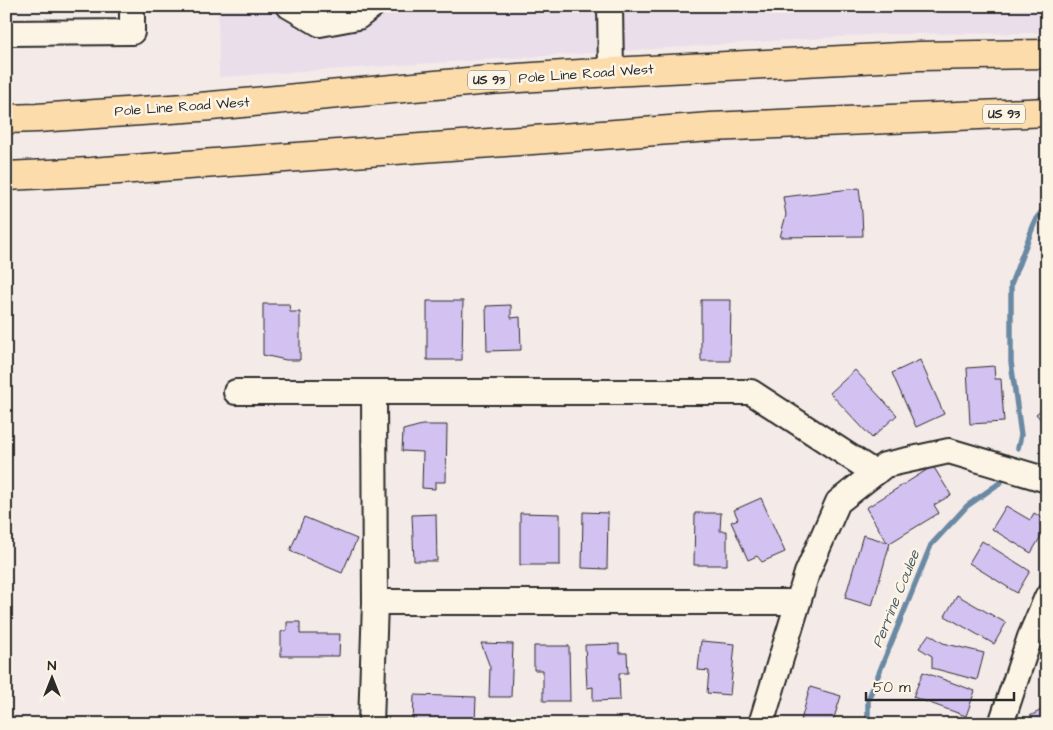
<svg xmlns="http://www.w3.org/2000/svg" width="1053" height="730" font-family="'Architects Daughter',sans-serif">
  <rect width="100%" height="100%" fill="#f4ebe8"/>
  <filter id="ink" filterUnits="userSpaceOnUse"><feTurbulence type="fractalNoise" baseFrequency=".02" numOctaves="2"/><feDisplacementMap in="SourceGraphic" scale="10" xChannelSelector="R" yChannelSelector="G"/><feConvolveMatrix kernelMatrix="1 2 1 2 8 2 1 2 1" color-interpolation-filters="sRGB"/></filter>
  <g filter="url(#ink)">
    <path fill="#eadeeb" d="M218,6H1047V33L884,34L219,77Z"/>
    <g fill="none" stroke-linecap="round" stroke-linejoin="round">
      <g stroke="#6b89a3" stroke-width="5.5">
        <path d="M1040,6L1043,17"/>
        <path d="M1018,448L1021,435L1011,362V284L1036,219L1047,205"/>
        <path d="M868,724V700L931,545L967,506L1001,482"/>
      </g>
    </g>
    <g fill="#d3c1f2" stroke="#2b2b2b">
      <path d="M859,188L862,213L863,236L780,237L786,215L783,197Z"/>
      <path d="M701,300H731L730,361H701Z"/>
      <path d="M427,301H463L462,360H427Z"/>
      <path d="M263,304H289L290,312H300V360H286L263,355Z"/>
      <path d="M511,305V318L520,317L521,350L487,351L486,306Z"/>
      <path d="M920,360L944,414L916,427L892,373Z"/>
      <path d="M994,366L995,379H1001L1004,422L970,424L967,368Z"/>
      <path d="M855,370L897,415L872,438L830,393Z"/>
      <path d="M1047,405V427L1036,414Z"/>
      <path d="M422,425H447L446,482H435V489L422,488L423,452L402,451L403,430Z"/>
      <path d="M933,466L951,495L934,505L939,513L888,544L866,508Z"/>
      <path d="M761,498L785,552L762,562L757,556L748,560L731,522L738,519L734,510Z"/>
      <path d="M1006,506L1030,520L1034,513L1047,521V526L1031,553L992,529Z"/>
      <path d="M583,512L608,513L607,569L582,568Z"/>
      <path d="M520,513L560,514V565H520Z"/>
      <path d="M695,513H721L720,531H727V565H694Z"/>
      <path d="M436,514L437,561H414L412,515Z"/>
      <path d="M304,517L357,539L342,573L290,551Z"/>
      <path d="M863,535L890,543L872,606L845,598Z"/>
      <path d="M982,541L1030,571L1017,593L969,563Z"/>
      <path d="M957,595L1006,623L994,644L945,616Z"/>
      <path d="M287,622H300V634H340L339,656H281V632L287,630Z"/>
      <path d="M929,634L943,643L984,653L977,680L932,668V656L919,648Z"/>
      <path d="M701,641L735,644L730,695L707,693L709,671L698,670Z"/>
      <path d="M481,643L513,644L511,697H489L490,667Z"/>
      <path d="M619,644V653H627L628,673H619L620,700L593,701V687L587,688L585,645Z"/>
      <path d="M534,646H569L570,701H543V670H534Z"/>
      <path d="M923,672L975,691L966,716L913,697Z"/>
      <path d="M810,687L841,696L832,724H800Z"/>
      <path d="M414,695L476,697L475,724H413Z"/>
      <path d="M1047,707V724H1034L1030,716Z"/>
      <rect x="294" y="720" width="39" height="4"/>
    </g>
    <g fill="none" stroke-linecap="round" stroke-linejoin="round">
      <g stroke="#2b2b2b" stroke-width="28">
        <g id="minor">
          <path d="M289,6L320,24L358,17L372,6"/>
          <path d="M610,6L611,72"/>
          <path d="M6,33L132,32V6"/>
          <path d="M236,392H751L875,473"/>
          <path d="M375,602H798"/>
          <path d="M371,724L375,602L374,392"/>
          <path d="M761,724L807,573L838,502L885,465L949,451L1047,480"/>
          <path d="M1001,724L1030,637L1047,597"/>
        </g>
      </g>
      <g stroke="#2b2b2b" stroke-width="31">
        <g id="highway">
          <path d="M6,119L37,118L200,107L489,80L611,72L919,56L1047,54"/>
          <path d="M6,176L91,172L711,127L1047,112"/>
        </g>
      </g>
      <use href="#minor" stroke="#fcf5e5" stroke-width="24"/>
      <use href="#highway" stroke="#fddcac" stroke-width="28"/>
    </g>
  </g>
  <g text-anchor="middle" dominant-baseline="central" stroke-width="5" stroke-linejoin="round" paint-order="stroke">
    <g fill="#fcf5e5" stroke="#6a6863" stroke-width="1">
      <rect x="468" y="70.5" width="42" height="19" rx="4"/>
      <rect x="983" y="104.5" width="42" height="19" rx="4"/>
    </g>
    <g font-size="12" font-weight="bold" fill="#2b2b2b">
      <text x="489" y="80">US 93</text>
      <text x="1004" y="114">US 93</text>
    </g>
    <g font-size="14" fill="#2b2b2b" stroke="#fcf5e5">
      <text transform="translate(586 74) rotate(-4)">Pole Line Road West</text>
      <text transform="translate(182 107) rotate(-4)">Pole Line Road West</text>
    </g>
    <g font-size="15" font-style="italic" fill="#4b5a67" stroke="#fcf5e5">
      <text transform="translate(896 599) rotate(-68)">Perrine Coulee</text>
    </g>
  </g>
  <rect width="1053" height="730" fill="none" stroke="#fcf5e5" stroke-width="25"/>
  <rect x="12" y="12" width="1028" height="705" fill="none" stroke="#2b2b2b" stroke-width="2" filter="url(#ink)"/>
  <g transform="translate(52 678)" stroke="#fcf5e5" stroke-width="4" paint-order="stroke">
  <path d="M0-4L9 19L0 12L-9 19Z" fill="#2b2b2b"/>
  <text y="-8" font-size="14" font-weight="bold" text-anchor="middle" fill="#2b2b2b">N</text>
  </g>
  <path d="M866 692v8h148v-8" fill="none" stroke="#2b2b2b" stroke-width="2.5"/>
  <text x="873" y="692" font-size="15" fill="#2b2b2b" stroke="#fcf5e5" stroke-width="4" paint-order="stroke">50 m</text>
</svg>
